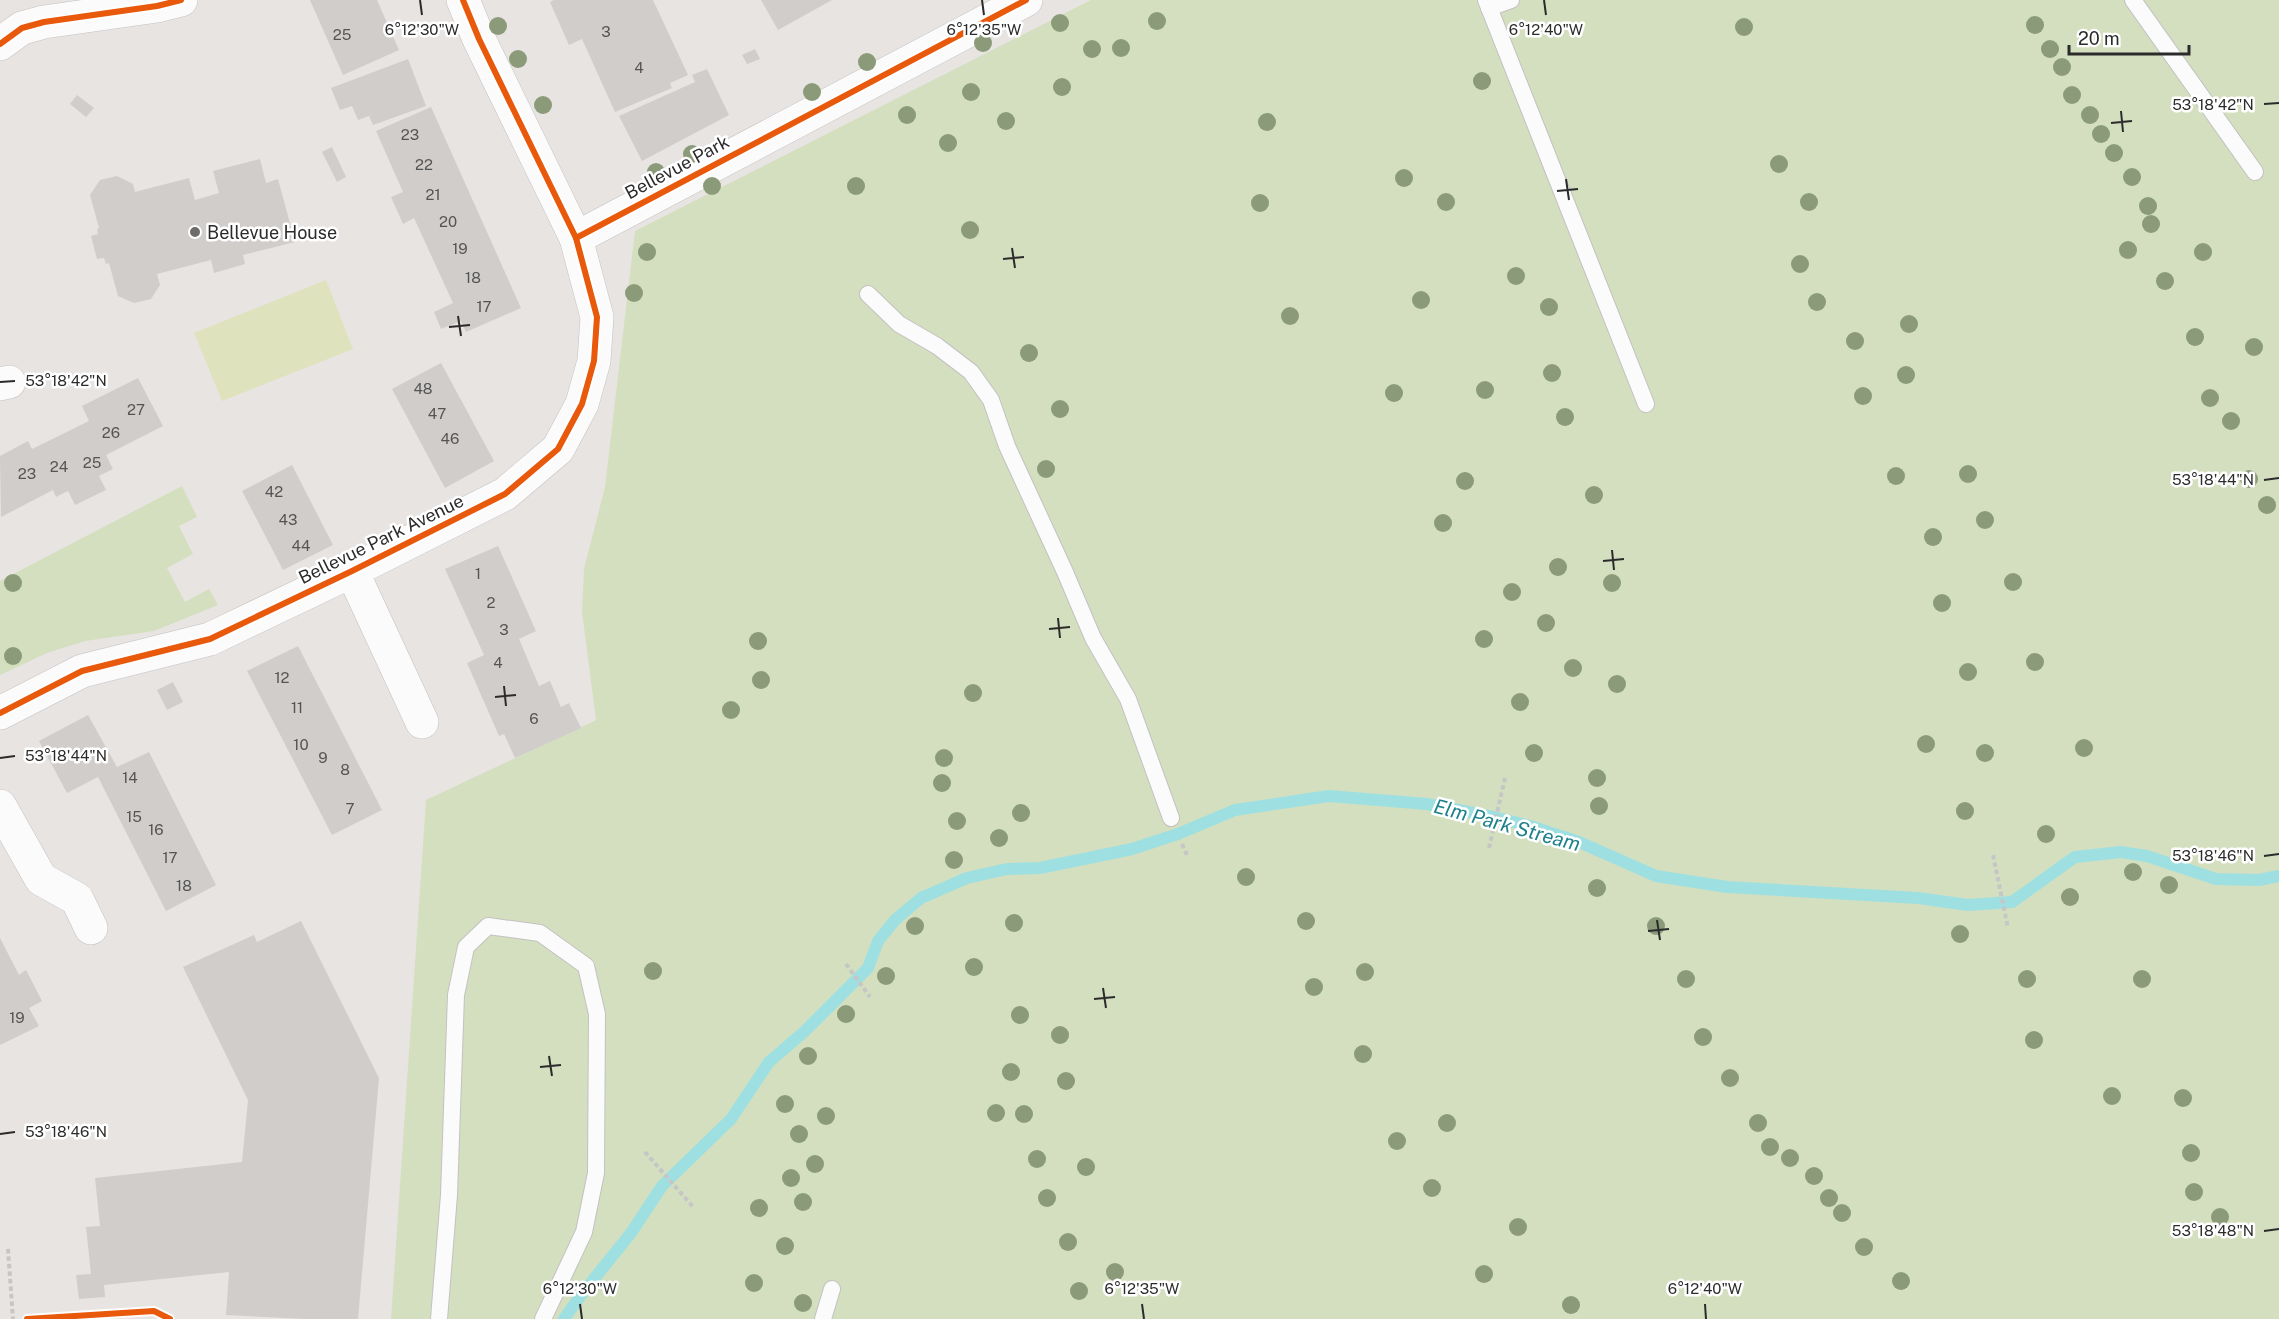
<svg xmlns="http://www.w3.org/2000/svg" width="2279" height="1319" font-family="'Public Sans',sans-serif">
  <rect width="100%" height="100%" fill="#e8e4e2"/>
  <g fill="#d4dfbf">
    <path d="M1091,0H2279V1319H391L426,800L596,720L582,612L584,569L605,487L635,231Z"/>
    <path d="M182,486L197,517L179,526L193,554L167,568L185,602L209,589L218,605L154,631L85,641L47,653L0,675V581Z"/>
  </g>
  <path fill="#dee2bd" d="M326,280L353,349L222,401L194,333Z"/>
  <g fill="none" stroke-linecap="round" stroke-linejoin="round">
    <path stroke="#9ee0e1" stroke-width="12" d="M564,1319L581,1295L631,1233L662,1186L731,1119L769,1062L804,1032L868,968L878,941L895,920L921,898L967,878L1007,869L1040,868L1132,849L1178,834L1235,810L1329,796L1427,804L1489,816L1530,826L1579,842L1656,876L1727,887L1918,898L1968,905L2012,902L2075,857L2121,852L2147,856L2216,879L2259,880L2279,876"/>
  </g>
  <g fill="#d0cdcb">
    <path d="M310,0H377L399,50L343,75Z"/>
    <path d="M554,0H653L688,75L670,83L672,88L615,112L582,39L569,45L550,2Z"/>
    <path d="M761,0H832L778,30Z"/>
    <path d="M755,49L760,59L747,64L742,55Z"/>
    <path d="M408,59L426,106L373,125L369,116L358,120L352,106L340,110L331,88Z"/>
    <path d="M707,69L729,115L642,161L619,116L695,82L692,75Z"/>
    <path d="M77,95L94,108L86,117L70,104Z"/>
    <path d="M431,107L521,308L466,332L461,321L441,329L434,312L453,303L414,218L403,224L391,197L403,192L376,131Z"/>
    <path d="M332,147L346,177L337,182L322,152Z"/>
    <path d="M260,159L266,183L278,179L295,242L243,255L245,264L214,273L211,260L157,274L160,285L151,299L134,303L118,296L109,263L106,264L104,258L97,259L91,236L98,234L97,229L99,228L90,195L100,180L117,176L133,184L135,192L189,178L195,200L219,193L213,171Z"/>
    <path d="M441,363L494,461L445,488L392,389Z"/>
    <path d="M138,378L163,426L106,455L113,469L99,476L106,490L75,505L68,491L56,497L53,490L1,517L0,456L28,441L32,449L89,421L82,406Z"/>
    <path d="M292,465L333,545L283,570L242,491Z"/>
    <path d="M498,546L536,631L519,639L539,686L550,681L561,707L569,703L581,728L515,758L504,734L499,736L467,663L484,655L445,569Z"/>
    <path d="M298,646L382,810L332,835L247,671Z"/>
    <path d="M173,682L183,702L167,710L157,690Z"/>
    <path d="M88,715L117,767L149,752L216,885L166,911L98,777L67,793L39,741Z"/>
    <path d="M301,921L379,1078L358,1319H305L226,1315L229,1272L104,1285L105,1297L79,1299L76,1275L91,1274L86,1227L100,1226L95,1178L242,1162L248,1100L183,967L254,935L257,942Z"/>
    <path d="M0,938L19,975L26,970L42,1001L29,1008L39,1026L0,1045Z"/>
  </g>
  <g fill="none" stroke-linecap="round" stroke-linejoin="round">
    <g stroke="#c3c1c2" stroke-width="18">
      <g id="lane">
        <path d="M1486,0L1646,404"/>
        <path d="M2133,0L2255,172"/>
        <path d="M1489,8L1511,0"/>
        <path d="M868,294L899,324L937,346L971,372L991,400L1007,446L1065,572L1093,638L1128,699L1171,818"/>
        <path d="M439,1319L449,1195L456,995L466,947L488,926L540,933L586,966L597,1014L596,1173L584,1232L543,1319"/>
        <path d="M823,1319L832,1289"/>
      </g>
    </g>
    <g stroke="#c3c1c2" stroke-width="34">
      <g id="street">
        <path d="M0,44L22,28L44,22L157,6L181,0"/>
        <path d="M576,238L1026,0"/>
        <path d="M0,384L9,382"/>
        <path d="M352,571L422,722"/>
        <path d="M0,713L82,671L210,639L352,571L505,494L558,449L582,404L594,361L597,317L576,238L479,39L463,0"/>
        <path d="M0,806L41,879L77,899L91,928"/>
      </g>
    </g>
    <g stroke="#c6c6c6" stroke-width="4" stroke-dasharray="4.5 3" stroke-linecap="butt">
      <path d="M1182,844L1188,857"/>
      <path d="M1489,848L1505,778"/>
      <path d="M1993,855L2008,928"/>
      <path d="M846,964L870,997"/>
      <path d="M645,1152L694,1208"/>
      <path d="M8,1249L13,1319"/>
    </g>
    <use href="#lane" stroke="#fcfbfb" stroke-width="16"/>
    <use href="#street" stroke="#fcfbfb" stroke-width="33"/>
    <g stroke="#fff" stroke-width="10">
      <g id="cycleway">
        <path d="M0,44L22,28L44,22L157,6L181,0"/>
        <path d="M576,238L1026,0"/>
        <path d="M0,713L82,671L210,639L352,571L505,494L558,449L582,404L594,361L597,317L576,238L479,39L463,0"/>
        <path d="M27,1319L154,1311L170,1319"/>
      </g>
    </g>
    <use href="#cycleway" stroke="#e8590c" stroke-width="6"/>
  </g>
  <g fill="#8b9b79">
    <circle cx="1157" cy="21" r="9"/>
    <circle cx="1060" cy="23" r="9"/>
    <circle cx="2035" cy="25" r="9"/>
    <circle cx="498" cy="26" r="9"/>
    <circle cx="1744" cy="27" r="9"/>
    <circle cx="983" cy="43" r="9"/>
    <circle cx="1121" cy="48" r="9"/>
    <circle cx="1092" cy="49" r="9"/>
    <circle cx="2050" cy="49" r="9"/>
    <circle cx="518" cy="59" r="9"/>
    <circle cx="867" cy="62" r="9"/>
    <circle cx="2062" cy="67" r="9"/>
    <circle cx="1482" cy="81" r="9"/>
    <circle cx="1062" cy="87" r="9"/>
    <circle cx="812" cy="92" r="9"/>
    <circle cx="971" cy="92" r="9"/>
    <circle cx="2072" cy="95" r="9"/>
    <circle cx="543" cy="105" r="9"/>
    <circle cx="907" cy="115" r="9"/>
    <circle cx="2090" cy="115" r="9"/>
    <circle cx="1006" cy="121" r="9"/>
    <circle cx="1267" cy="122" r="9"/>
    <circle cx="2101" cy="134" r="9"/>
    <circle cx="948" cy="143" r="9"/>
    <circle cx="2114" cy="153" r="9"/>
    <circle cx="692" cy="154" r="9"/>
    <circle cx="1779" cy="164" r="9"/>
    <circle cx="656" cy="172" r="9"/>
    <circle cx="2132" cy="177" r="9"/>
    <circle cx="1404" cy="178" r="9"/>
    <circle cx="712" cy="186" r="9"/>
    <circle cx="856" cy="186" r="9"/>
    <circle cx="1446" cy="202" r="9"/>
    <circle cx="1809" cy="202" r="9"/>
    <circle cx="1260" cy="203" r="9"/>
    <circle cx="2148" cy="206" r="9"/>
    <circle cx="2151" cy="224" r="9"/>
    <circle cx="970" cy="230" r="9"/>
    <circle cx="2128" cy="250" r="9"/>
    <circle cx="647" cy="252" r="9"/>
    <circle cx="2203" cy="252" r="9"/>
    <circle cx="1800" cy="264" r="9"/>
    <circle cx="1516" cy="276" r="9"/>
    <circle cx="2165" cy="281" r="9"/>
    <circle cx="634" cy="293" r="9"/>
    <circle cx="1421" cy="300" r="9"/>
    <circle cx="1817" cy="302" r="9"/>
    <circle cx="1549" cy="307" r="9"/>
    <circle cx="1290" cy="316" r="9"/>
    <circle cx="1909" cy="324" r="9"/>
    <circle cx="2195" cy="337" r="9"/>
    <circle cx="1855" cy="341" r="9"/>
    <circle cx="2254" cy="347" r="9"/>
    <circle cx="1029" cy="353" r="9"/>
    <circle cx="1552" cy="373" r="9"/>
    <circle cx="1906" cy="375" r="9"/>
    <circle cx="1485" cy="390" r="9"/>
    <circle cx="1394" cy="393" r="9"/>
    <circle cx="1863" cy="396" r="9"/>
    <circle cx="2210" cy="398" r="9"/>
    <circle cx="1060" cy="409" r="9"/>
    <circle cx="1565" cy="417" r="9"/>
    <circle cx="2231" cy="421" r="9"/>
    <circle cx="1046" cy="469" r="9"/>
    <circle cx="1968" cy="474" r="9"/>
    <circle cx="1896" cy="476" r="9"/>
    <circle cx="2249" cy="479" r="9"/>
    <circle cx="1465" cy="481" r="9"/>
    <circle cx="1594" cy="495" r="9"/>
    <circle cx="2267" cy="505" r="9"/>
    <circle cx="1985" cy="520" r="9"/>
    <circle cx="1443" cy="523" r="9"/>
    <circle cx="1933" cy="537" r="9"/>
    <circle cx="1558" cy="567" r="9"/>
    <circle cx="2013" cy="582" r="9"/>
    <circle cx="13" cy="583" r="9"/>
    <circle cx="1612" cy="583" r="9"/>
    <circle cx="1512" cy="592" r="9"/>
    <circle cx="1942" cy="603" r="9"/>
    <circle cx="1546" cy="623" r="9"/>
    <circle cx="1484" cy="639" r="9"/>
    <circle cx="758" cy="641" r="9"/>
    <circle cx="13" cy="656" r="9"/>
    <circle cx="2035" cy="662" r="9"/>
    <circle cx="1573" cy="668" r="9"/>
    <circle cx="1968" cy="672" r="9"/>
    <circle cx="761" cy="680" r="9"/>
    <circle cx="1617" cy="684" r="9"/>
    <circle cx="973" cy="693" r="9"/>
    <circle cx="1520" cy="702" r="9"/>
    <circle cx="731" cy="710" r="9"/>
    <circle cx="1926" cy="744" r="9"/>
    <circle cx="2084" cy="748" r="9"/>
    <circle cx="1534" cy="753" r="9"/>
    <circle cx="1985" cy="753" r="9"/>
    <circle cx="944" cy="758" r="9"/>
    <circle cx="1597" cy="778" r="9"/>
    <circle cx="942" cy="783" r="9"/>
    <circle cx="1599" cy="806" r="9"/>
    <circle cx="1965" cy="811" r="9"/>
    <circle cx="1021" cy="813" r="9"/>
    <circle cx="957" cy="821" r="9"/>
    <circle cx="2046" cy="834" r="9"/>
    <circle cx="999" cy="838" r="9"/>
    <circle cx="954" cy="860" r="9"/>
    <circle cx="2133" cy="872" r="9"/>
    <circle cx="1246" cy="877" r="9"/>
    <circle cx="2169" cy="885" r="9"/>
    <circle cx="1597" cy="888" r="9"/>
    <circle cx="2070" cy="897" r="9"/>
    <circle cx="1306" cy="921" r="9"/>
    <circle cx="1014" cy="923" r="9"/>
    <circle cx="915" cy="926" r="9"/>
    <circle cx="1656" cy="926" r="9"/>
    <circle cx="1960" cy="934" r="9"/>
    <circle cx="974" cy="967" r="9"/>
    <circle cx="653" cy="971" r="9"/>
    <circle cx="1365" cy="972" r="9"/>
    <circle cx="886" cy="976" r="9"/>
    <circle cx="1686" cy="979" r="9"/>
    <circle cx="2027" cy="979" r="9"/>
    <circle cx="2142" cy="979" r="9"/>
    <circle cx="1314" cy="987" r="9"/>
    <circle cx="846" cy="1014" r="9"/>
    <circle cx="1020" cy="1015" r="9"/>
    <circle cx="1060" cy="1035" r="9"/>
    <circle cx="1703" cy="1037" r="9"/>
    <circle cx="2034" cy="1040" r="9"/>
    <circle cx="1363" cy="1054" r="9"/>
    <circle cx="808" cy="1056" r="9"/>
    <circle cx="1011" cy="1072" r="9"/>
    <circle cx="1730" cy="1078" r="9"/>
    <circle cx="1066" cy="1081" r="9"/>
    <circle cx="2112" cy="1096" r="9"/>
    <circle cx="2183" cy="1098" r="9"/>
    <circle cx="785" cy="1104" r="9"/>
    <circle cx="996" cy="1113" r="9"/>
    <circle cx="1024" cy="1114" r="9"/>
    <circle cx="826" cy="1116" r="9"/>
    <circle cx="1447" cy="1123" r="9"/>
    <circle cx="1758" cy="1123" r="9"/>
    <circle cx="799" cy="1134" r="9"/>
    <circle cx="1397" cy="1141" r="9"/>
    <circle cx="1770" cy="1147" r="9"/>
    <circle cx="2191" cy="1153" r="9"/>
    <circle cx="1790" cy="1158" r="9"/>
    <circle cx="1037" cy="1159" r="9"/>
    <circle cx="815" cy="1164" r="9"/>
    <circle cx="1086" cy="1167" r="9"/>
    <circle cx="1814" cy="1176" r="9"/>
    <circle cx="791" cy="1178" r="9"/>
    <circle cx="1432" cy="1188" r="9"/>
    <circle cx="2194" cy="1192" r="9"/>
    <circle cx="1047" cy="1198" r="9"/>
    <circle cx="1829" cy="1198" r="9"/>
    <circle cx="803" cy="1202" r="9"/>
    <circle cx="759" cy="1208" r="9"/>
    <circle cx="1842" cy="1213" r="9"/>
    <circle cx="2220" cy="1217" r="9"/>
    <circle cx="1518" cy="1227" r="9"/>
    <circle cx="1068" cy="1242" r="9"/>
    <circle cx="785" cy="1246" r="9"/>
    <circle cx="1864" cy="1247" r="9"/>
    <circle cx="1115" cy="1272" r="9"/>
    <circle cx="1484" cy="1274" r="9"/>
    <circle cx="1901" cy="1281" r="9"/>
    <circle cx="754" cy="1283" r="9"/>
    <circle cx="1079" cy="1291" r="9"/>
    <circle cx="803" cy="1303" r="9"/>
    <circle cx="1571" cy="1305" r="9"/>
  </g>
  <path fill="none" stroke="#2b2b2b" stroke-width="2" d="M420,0L422,15M982,0L984,15M1544,0L1546,15M2264,104L2279,103M2121,111L2123,132M2111,123L2132,121M1566,179L1569,200M1557,191L1578,189M1012,248L1015,268M1003,259L1024,257M458,316L461,336M449,327L470,325M0,382L15,381M2264,480L2279,478M1612,550L1614,570M1603,561L1624,559M1058,618L1060,638M1049,629L1070,627M504,686L506,706M495,697L516,695M0,758L15,756M2264,856L2279,854M1657,920L1660,940M1648,931L1669,929M1103,988L1106,1008M1094,999L1115,997M549,1056L552,1076M540,1067L561,1065M0,1134L15,1132M2264,1231L2279,1229M580,1304L582,1319M1142,1304L1144,1319M1705,1304L1706,1319"/>
  <circle fill="#6d6c6b" stroke="#fff" stroke-width="2" cx="195" cy="232" r="6"/>
  <g text-anchor="middle" dominant-baseline="central" stroke-width="5" stroke-linejoin="round" paint-order="stroke">
    <g font-size="15" fill="#555454">
      <text x="606" y="31">3</text>
      <text x="342" y="34">25</text>
      <text x="639" y="67">4</text>
      <text x="410" y="134">23</text>
      <text x="424" y="164">22</text>
      <text x="433" y="194">21</text>
      <text x="448" y="221">20</text>
      <text x="460" y="248">19</text>
      <text x="473" y="277">18</text>
      <text x="484" y="306">17</text>
      <text x="423" y="388">48</text>
      <text x="136" y="409">27</text>
      <text x="437" y="413">47</text>
      <text x="111" y="432">26</text>
      <text x="450" y="438">46</text>
      <text x="92" y="462">25</text>
      <text x="59" y="466">24</text>
      <text x="27" y="473">23</text>
      <text x="274" y="491">42</text>
      <text x="288" y="519">43</text>
      <text x="301" y="545">44</text>
      <text x="478" y="573">1</text>
      <text x="491" y="602">2</text>
      <text x="504" y="629">3</text>
      <text x="498" y="662">4</text>
      <text x="282" y="677">12</text>
      <text x="297" y="707">11</text>
      <text x="534" y="718">6</text>
      <text x="301" y="744">10</text>
      <text x="323" y="757">9</text>
      <text x="345" y="769">8</text>
      <text x="130" y="777">14</text>
      <text x="350" y="808">7</text>
      <text x="134" y="816">15</text>
      <text x="156" y="829">16</text>
      <text x="170" y="857">17</text>
      <text x="184" y="885">18</text>
      <text x="17" y="1017">19</text>
    </g>
    <g font-size="18" fill="#2b2b2b" stroke="#fff">
      <text transform="translate(677 167) rotate(-28)">Bellevue Park</text>
      <text transform="translate(381 539) rotate(-26)">Bellevue Park Avenue</text>
    </g>
    <g font-size="18" fill="#2b2b2b" stroke="#fff" text-anchor="start">
      <text x="207" y="232">Bellevue House</text>
    </g>
    <g font-size="20" font-style="italic" fill="#1d818c" stroke="#fff">
      <text transform="translate(1507 825) rotate(15)">Elm Park Stream</text>
    </g>
  </g>
  <g font-size="15" text-anchor="middle" fill="#2b2b2b" stroke="#fff" stroke-width="5" stroke-linejoin="round" paint-order="stroke">
    <text x="422" y="35">6°12'30"W</text>
    <text x="984" y="35">6°12'35"W</text>
    <text x="1546" y="35">6°12'40"W</text>
    <text x="2213" y="110">53°18'42"N</text>
    <text x="66" y="386">53°18'42"N</text>
    <text x="2213" y="485">53°18'44"N</text>
    <text x="66" y="761">53°18'44"N</text>
    <text x="2213" y="861">53°18'46"N</text>
    <text x="66" y="1137">53°18'46"N</text>
    <text x="2213" y="1236">53°18'48"N</text>
    <text x="580" y="1294">6°12'30"W</text>
    <text x="1142" y="1294">6°12'35"W</text>
    <text x="1705" y="1294">6°12'40"W</text>
  </g>
  <path d="M2069 45v9h120v-9" fill="none" stroke="#2b2b2b" stroke-width="3"/>
  <text x="2078" y="45" font-size="18" fill="#2b2b2b" stroke="#ffffff" stroke-width="4.5" paint-order="stroke">20 m</text>
</svg>
